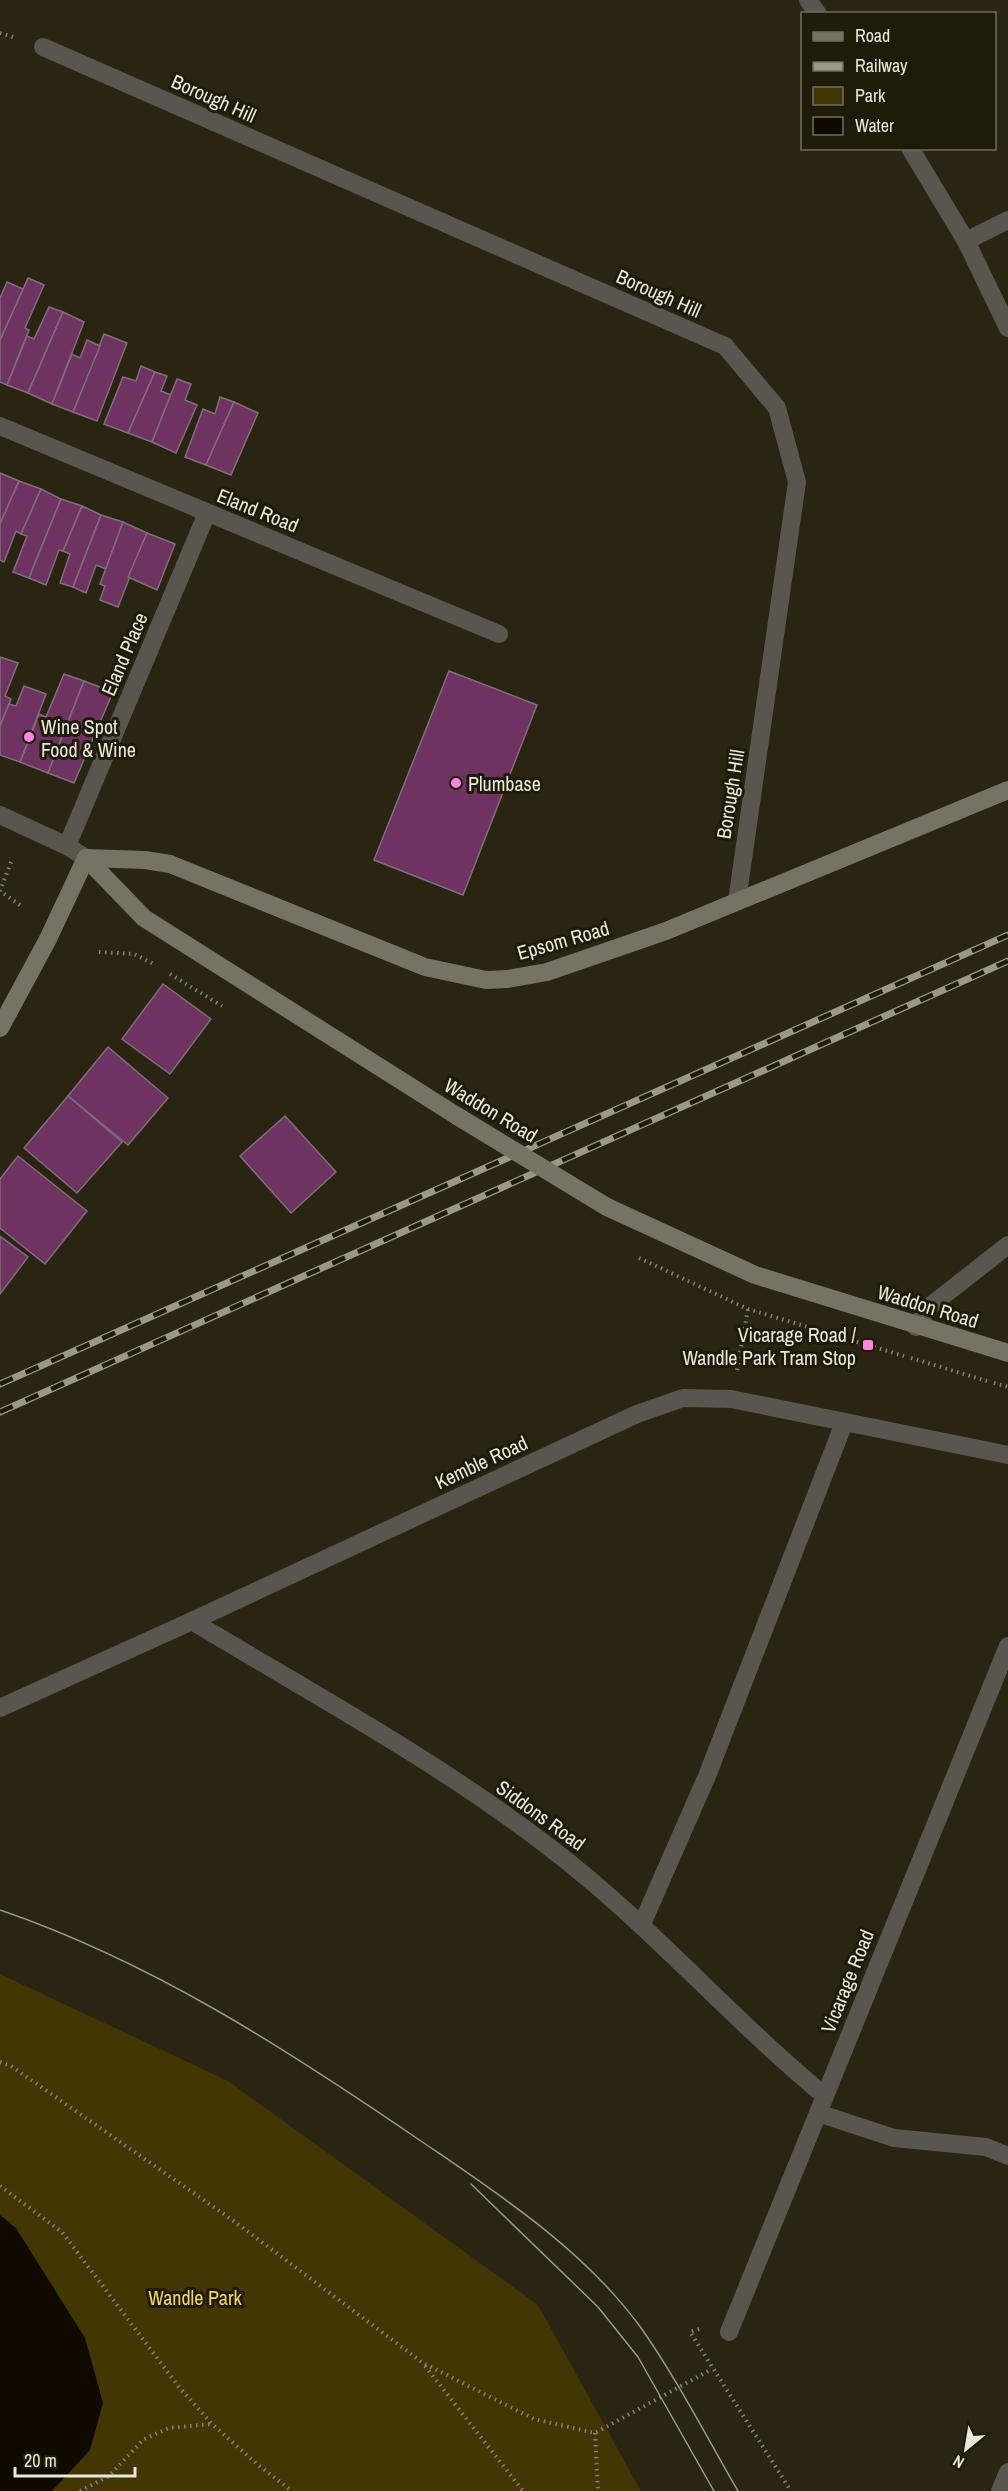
<svg xmlns="http://www.w3.org/2000/svg" width="1008" height="2491" font-family="'Archivo Narrow',sans-serif">
  <rect width="100%" height="100%" fill="#292512"/>
  <path fill="#413604" d="M0,1974L228,2081L538,2305L641,2491H0Z"/>
  <path fill="#0f0900" d="M0,2215L16,2228L85,2338L103,2403L90,2450L52,2491H0Z"/>
  <g fill="#6e3361" stroke="#816e7c" stroke-width="1.5">
    <path d="M28,278L44,285L25,328L29,330L7,385L0,382V340Z"/>
    <path d="M7,282L23,289L0,340V298Z"/>
    <path d="M49,307L63,312L28,393L7,385L27,336L34,339Z"/>
    <path d="M63,312L84,322L52,404L28,393Z"/>
    <path d="M104,334L127,343L97,421L73,412Z"/>
    <path d="M87,340L100,346L73,412L52,404L72,354L80,358Z"/>
    <path d="M141,366L155,372L128,433L104,424L123,377L136,381Z"/>
    <path d="M155,372L167,376L161,391L171,395L152,442L128,433Z"/>
    <path d="M177,379L191,384L185,400L197,405L176,453L152,442Z"/>
    <path d="M220,397L234,402L206,465L185,457L203,409L215,414Z"/>
    <path d="M234,402L258,413L231,475L206,465Z"/>
    <path d="M0,473L19,481L0,524Z"/>
    <path d="M19,481L41,489L21,534L16,531L4,562L0,560V524Z"/>
    <path d="M41,489L61,499L29,578L13,572L27,536L21,534Z"/>
    <path d="M61,499L82,506L63,551L59,550L46,585L29,578Z"/>
    <path d="M82,506L101,515L73,587L60,583L70,554L63,551Z"/>
    <path d="M101,515L123,522L106,569L96,565L86,593L73,587Z"/>
    <path d="M123,522L147,533L118,607L100,600L105,586L100,584Z"/>
    <path d="M147,533L175,544L157,590L128,577Z"/>
    <path d="M0,657L18,663L5,696L11,699L0,726Z"/>
    <path d="M449,671L537,705L463,895L374,860Z"/>
    <path d="M64,674L84,681L48,773L20,762L39,714L46,717Z"/>
    <path d="M84,681L113,692L74,783L48,773Z"/>
    <path d="M24,686L46,694L20,762L0,755V726L9,704L16,706Z"/>
    <path d="M163,984L211,1019L170,1074L122,1039Z"/>
    <path d="M108,1047L168,1098L128,1145L68,1096Z"/>
    <path d="M68,1096L122,1142L77,1193L24,1148Z"/>
    <path d="M285,1116L336,1172L291,1213L240,1156Z"/>
    <path d="M18,1156L87,1211L45,1264L0,1228V1179Z"/>
    <path d="M0,1236L28,1257L0,1294Z"/>
  </g>
  <g fill="none" stroke-linecap="round" stroke-linejoin="round">
    <g stroke="#878374" stroke-width="4" stroke-dasharray="1.5 4.5" stroke-linecap="butt">
      <path d="M0,33L16,38"/>
      <path d="M11,862L0,891L20,905"/>
      <path d="M99,952L134,954L156,965"/>
      <path d="M170,974L222,1006"/>
      <path d="M639,1258L748,1309L904,1356"/>
      <path d="M911,1358L987,1381"/>
      <path d="M737,1370L748,1309"/>
      <path d="M994,1383L1008,1387"/>
      <path d="M0,2062L11,2066L231,2219L423,2363L534,2419L595,2433L712,2369"/>
      <path d="M0,2186L62,2232L179,2387L212,2424L257,2464L292,2491"/>
      <path d="M699,2329L690,2332L791,2491"/>
      <path d="M425,2366L523,2491"/>
      <path d="M595,2433L598,2491"/>
      <path d="M80,2491L109,2476L144,2439L169,2428L211,2424"/>
    </g>
    <g stroke="#58564e" stroke-width="18">
      <path d="M67,846L207,513"/>
      <path d="M642,1924L707,1776L844,1423"/>
      <path d="M818,2113L894,2138L986,2147L1008,2156"/>
    </g>
    <g stroke="#58564e" stroke-width="18">
      <path d="M808,0L818,14"/>
      <path d="M43,47L725,346L777,408L797,482L737,901"/>
      <path d="M910,148L966,241L1008,328"/>
      <path d="M966,241L1008,220"/>
      <path d="M0,426L499,634"/>
      <path d="M0,815L67,846L86,858"/>
      <path d="M916,1327L929,1307L1008,1245"/>
      <path d="M192,1621C313,1694 437,1761 549,1847C648,1922 729,2017 825,2096"/>
      <path d="M0,1708L192,1621L637,1414L683,1398L731,1399L1008,1455"/>
      <path d="M729,2332L1008,1646"/>
      <path d="M1000,2491L1008,2472"/>
    </g>
    <g stroke="#767264" stroke-width="18">
      <path d="M86,858L145,860L170,864L425,967L486,980L508,979L547,972L666,931L1008,790"/>
      <path d="M86,858L144,918L457,1116"/>
      <path d="M0,1028L48,939L86,858"/>
      <path d="M607,1207L755,1275L1008,1353"/>
    </g>
    <g stroke="#9b9789" stroke-width="1.5">
      <path d="M0,1910C152,1962 286,2049 418,2139C497,2193 581,2247 639,2325C676,2377 706,2436 738,2491"/>
      <path d="M471,2184L598,2307L638,2357L714,2491"/>
    </g>
    <g stroke="#9b9789" stroke-width="7">
      <g id="rail">
        <path d="M0,1384L1008,935"/>
        <path d="M0,1412L1008,961"/>
      </g>
    </g>
    <use href="#rail" stroke="#1f1b09" stroke-width="4.5" stroke-dasharray="14" stroke-linecap="butt"/>
    <path stroke="#767264" stroke-width="18" d="M457,1116L607,1207"/>
  </g>
  <g fill="#fd86e3" stroke="#1f1b09" stroke-width="2">
    <circle cx="29" cy="737" r="6"/>
    <circle cx="456" cy="783" r="6"/>
    <rect x="862" y="1339" width="12" height="12" rx="3"/>
  </g>
  <g text-anchor="middle" dominant-baseline="central" stroke-width="6" stroke-linejoin="round" paint-order="stroke">
    <g font-size="20" fill="#eae7db" stroke="#1f1b09">
      <text transform="translate(214 98) rotate(24)">Borough Hill</text>
      <text transform="translate(659 293) rotate(24)">Borough Hill</text>
      <text transform="translate(258 510) rotate(22)">Eland Road</text>
      <text transform="translate(124 654) rotate(-67)">Eland Place</text>
      <text transform="translate(730 794) rotate(-81)">Borough Hill</text>
      <text transform="translate(563 940) rotate(-16)">Epsom Road</text>
      <text transform="translate(491 1110) rotate(31)">Waddon Road</text>
      <text transform="translate(928 1306) rotate(17)">Waddon Road</text>
      <text transform="translate(481 1462) rotate(-25)">Kemble Road</text>
      <text transform="translate(541 1815) rotate(36)">Siddons Road</text>
      <text transform="translate(847 1981) rotate(-68)">Vicarage Road</text>
    </g>
    <g font-size="20" fill="#eae7db" stroke="#1f1b09" text-anchor="start">
      <text x="41" y="726">Wine Spot<tspan x="41" dy="23">Food &amp; Wine</tspan></text>
      <text x="468" y="783">Plumbase</text>
      <text x="856" y="1334" text-anchor="end">Vicarage Road /<tspan x="856" dy="23">Wandle Park Tram Stop</tspan></text>
    </g>
    <g font-size="20" fill="#f0d667" stroke="#1f1b09">
      <text x="195" y="2297">Wandle Park</text>
    </g>
  </g>
  <rect x="801" y="12" width="195" height="138" fill="#1f1b09" stroke="#706d5d" stroke-width="1.5"/>
  <rect x="813" y="32" width="30" height="9" fill="#767264" stroke="#706d5d" stroke-width="1.5"/>
  <text x="855" y="42" font-size="18" fill="#eae7db">Road</text>
  <rect x="813" y="62" width="30" height="9" fill="#9b9789" stroke="#706d5d" stroke-width="1.5"/>
  <text x="855" y="72" font-size="18" fill="#eae7db">Railway</text>
  <rect x="813" y="87" width="30" height="18" fill="#413604" stroke="#706d5d" stroke-width="1.5"/>
  <text x="855" y="102" font-size="18" fill="#eae7db">Park</text>
  <rect x="813" y="117" width="30" height="18" fill="#0f0900" stroke="#706d5d" stroke-width="1.5"/>
  <text x="855" y="132" font-size="18" fill="#eae7db">Water</text>
  <g transform="translate(966 2449) rotate(210)" stroke="#1f1b09" stroke-width="4.5" paint-order="stroke">
  <path d="M0-4.5L10 22L0 15L-10 22Z" fill="#eae7db"/>
  <text y="-9" font-size="16" font-weight="bold" text-anchor="middle" fill="#eae7db">N</text>
  </g>
  <path d="M15 2467v9h120v-9" fill="none" stroke="#eae7db" stroke-width="3"/>
  <text x="24" y="2467" font-size="18" fill="#eae7db" stroke="#1f1b09" stroke-width="4.5" paint-order="stroke">20 m</text>
</svg>
